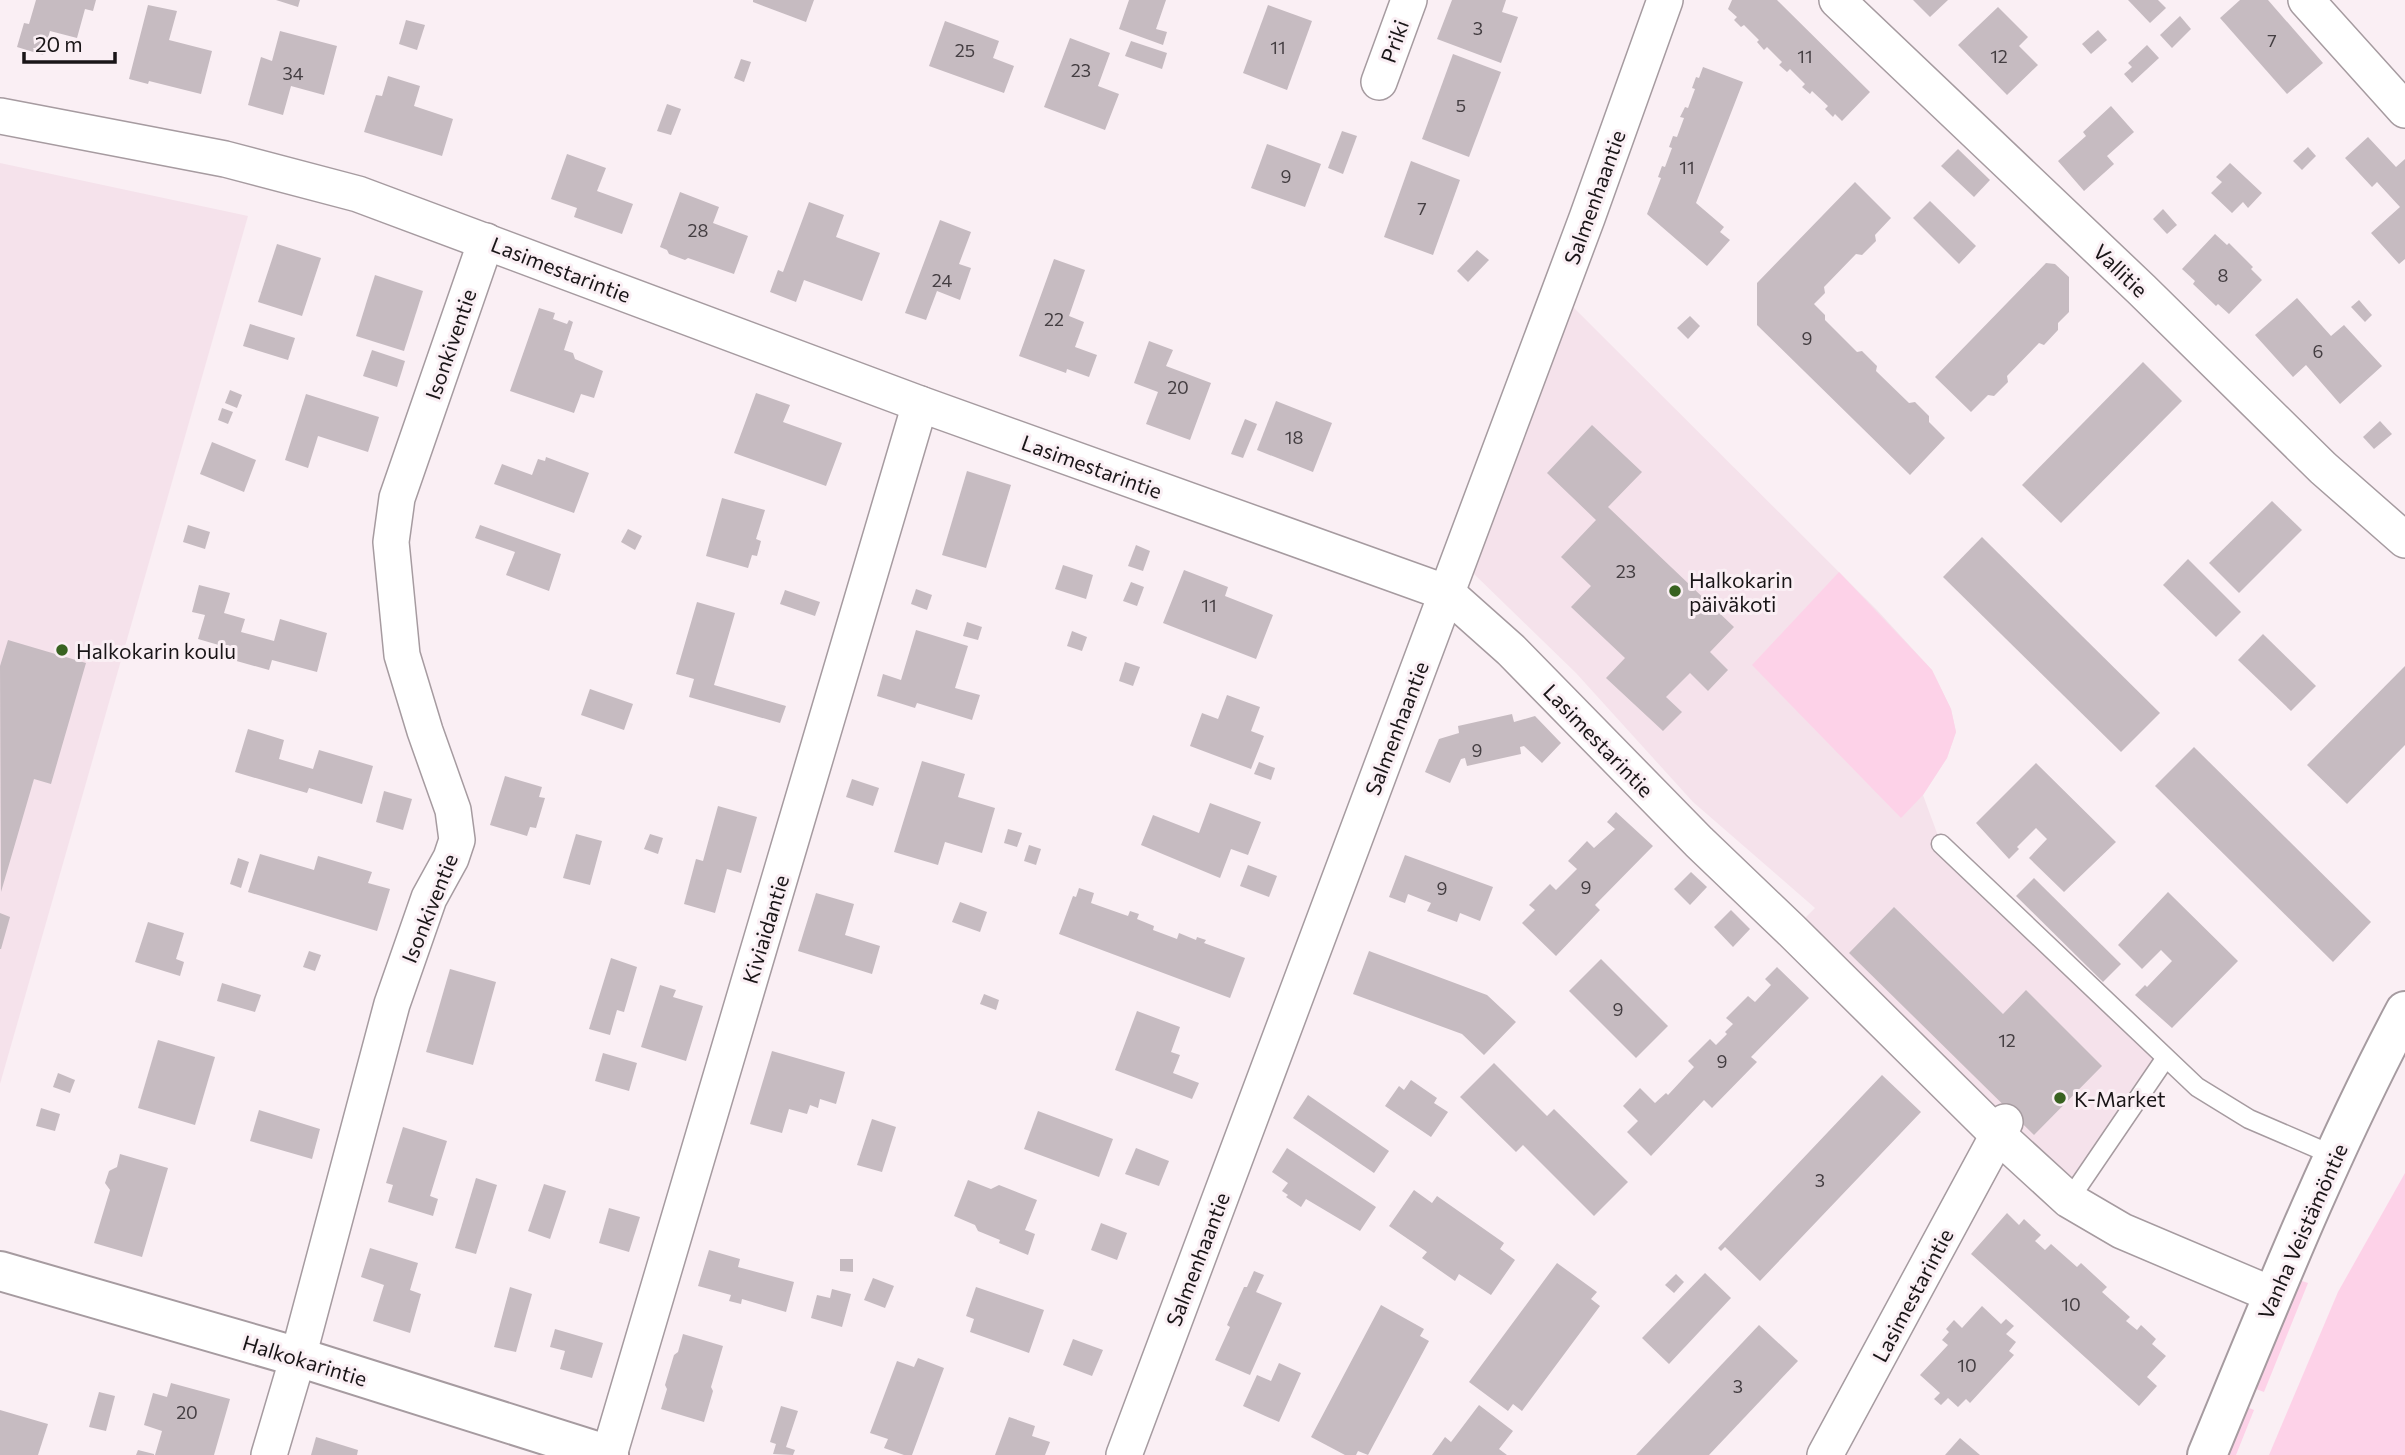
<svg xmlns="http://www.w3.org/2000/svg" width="2405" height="1455" font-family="Commissioner,sans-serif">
  <rect width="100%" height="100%" fill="#faeff4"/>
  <g fill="#f5e2eb">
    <path d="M0,163L248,216L0,1084Z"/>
    <path d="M1570,304L1877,610L1932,670L1951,709L1956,732L1947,758L1923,795L1941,844L2165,1059L2080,1183L2038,1150L1800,923L1815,908L1693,802L1576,673L1473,573Z"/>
  </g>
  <g fill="#fdd2e8">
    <path d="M1839,572L1932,670L1951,709L1956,732L1947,758L1923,795L1901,818L1752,665Z"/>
    <path d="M2405,1173V1455H2269L2338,1292Z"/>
    <path d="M2299,1280L2308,1283L2264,1392L2256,1389Z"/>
    <path d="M2247,1407L2254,1410L2236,1455H2226Z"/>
  </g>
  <g fill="#c6bbc1">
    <path d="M36,0H96L93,11L85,9L77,38L50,31L43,55L17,47L24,23L29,24Z"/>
    <path d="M276,0H300L298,7Z"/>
    <path d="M753,0H814L806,22L753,2Z"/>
    <path d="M1129,0H1166L1156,29L1167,32L1163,45L1119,29Z"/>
    <path d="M1452,0H1506L1502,12L1518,17L1501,63L1437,39Z"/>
    <path d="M1732,0H1777L1870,92L1842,121L1835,114L1833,117L1825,109L1828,106L1812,91L1810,94L1802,87L1805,84L1790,69L1787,72L1779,65L1782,62L1767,47L1764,50L1757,42L1759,40L1744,25L1741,27L1734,20L1737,17L1728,9Z"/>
    <path d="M1913,0H1948L1930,17Z"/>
    <path d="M2128,0H2158L2166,8L2150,23Z"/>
    <path d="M2240,0H2268L2323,63L2287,94L2220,18Z"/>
    <path d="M148,5L177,11L169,40L212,51L201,94L149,81L148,84L129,79Z"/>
    <path d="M1268,5L1312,21L1287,90L1243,73Z"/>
    <path d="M1998,7L2028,37L2019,46L2038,65L2007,95L1958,45Z"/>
    <path d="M2180,16L2191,29L2172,48L2160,35Z"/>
    <path d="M406,20L425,25L417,50L399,44Z"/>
    <path d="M945,21L999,41L993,58L1014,66L1004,93L929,66Z"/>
    <path d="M2098,30L2107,40L2091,54L2082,44Z"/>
    <path d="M280,31L337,46L324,95L291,86L283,115L248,105L261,57L272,61Z"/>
    <path d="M1070,38L1110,53L1098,86L1119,94L1105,130L1044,107Z"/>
    <path d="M1131,41L1167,53L1162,69L1125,56Z"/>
    <path d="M2147,45L2159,58L2132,83L2124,74L2132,67L2128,63Z"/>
    <path d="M1453,54L1501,72L1469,157L1422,139Z"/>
    <path d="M741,59L751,62L744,82L734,78Z"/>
    <path d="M1703,67L1743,82L1696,203L1724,227L1720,232L1730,240L1707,266L1647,214L1661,178L1658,177L1662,166L1665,167L1672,148L1669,147L1673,136L1677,137L1684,118L1680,117L1685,107L1688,108L1695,89L1692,88L1696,77L1699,78Z"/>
    <path d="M388,76L420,86L414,106L453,119L442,156L364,132L376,95L382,96Z"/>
    <path d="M667,104L681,109L671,135L657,131Z"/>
    <path d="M2111,106L2134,132L2107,156L2114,164L2084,191L2058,161L2086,136L2083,132Z"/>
    <path d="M1342,131L1357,136L1343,174L1328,168Z"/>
    <path d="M2368,137L2396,167L2405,159V259L2399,264L2371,233L2400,207L2377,182L2372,187L2345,158Z"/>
    <path d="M1267,144L1321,164L1305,207L1251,188Z"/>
    <path d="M2308,147L2316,156L2302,170L2293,161Z"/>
    <path d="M1958,149L1990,180L1974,197L1941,166Z"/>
    <path d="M567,154L606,168L597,191L633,204L622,234L574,217L577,208L551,199Z"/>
    <path d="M1411,161L1460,180L1433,255L1384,237Z"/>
    <path d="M2230,163L2262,193L2248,208L2243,202L2232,213L2211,193L2222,182L2216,177Z"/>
    <path d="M1855,182L1891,218L1875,235L1876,241L1862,255L1856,254L1824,287L1825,293L1814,304L1825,315V320L1857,352L1862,351L1877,366L1876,371L1909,403L1915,402L1929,416V422L1945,438L1910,475L1757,325V283Z"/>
    <path d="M680,192L719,207L713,223L748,236L734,274L688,258L685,260L669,254L667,250L660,247Z"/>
    <path d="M1930,201L1976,246L1959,264L1913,218Z"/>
    <path d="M809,202L844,215L836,237L880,253L862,301L804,280L796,302L770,292L778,270L783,272Z"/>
    <path d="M2163,209L2177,225L2167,234L2153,219Z"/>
    <path d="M940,220L971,232L959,264L971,268L960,300L937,291L926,320L905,313Z"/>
    <path d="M2215,234L2227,245L2229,243L2253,267L2251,269L2262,280L2229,314L2218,304L2216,306L2193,284L2195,281L2182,269Z"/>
    <path d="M277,244L321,258L302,316L258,302Z"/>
    <path d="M1477,250L1489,260L1468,282L1457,271Z"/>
    <path d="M1054,259L1085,270L1069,316L1084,322L1075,347L1097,355L1089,377L1067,369L1066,373L1019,356Z"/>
    <path d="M2046,263L2055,264L2069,277V312L2058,323V330L2044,345L2039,343L2007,376L2008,382L1994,396L1988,395L1971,412L1935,377Z"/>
    <path d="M375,275L423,291L404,351L356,336Z"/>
    <path d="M2297,298L2331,336L2344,325L2382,366L2340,404L2306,365L2293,377L2255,335Z"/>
    <path d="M2359,300L2372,315L2365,322L2351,307Z"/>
    <path d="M539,308L555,313L553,319L567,324L569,320L573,322L564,350L573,353L575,359L603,371L594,398L581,394L574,413L510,391Z"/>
    <path d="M1690,316L1700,326L1688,339L1677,328Z"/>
    <path d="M250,324L295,338L288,360L243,346Z"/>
    <path d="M1149,341L1173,350L1166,366L1211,383L1190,440L1146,424L1158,392L1134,383Z"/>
    <path d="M372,350L405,361L397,387L363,376Z"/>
    <path d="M2143,362L2182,401L2061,523L2022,485Z"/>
    <path d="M230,390L242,395L237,408L225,403Z"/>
    <path d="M756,393L790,405L783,422L842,443L826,486L734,453Z"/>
    <path d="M306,394L379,417L368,452L318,436L308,468L285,460Z"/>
    <path d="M1276,401L1332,423L1313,472L1257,450Z"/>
    <path d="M222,408L233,412L228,424L218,420Z"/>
    <path d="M1245,419L1257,424L1243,458L1231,454Z"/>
    <path d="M2380,421L2392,434L2374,449L2363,437Z"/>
    <path d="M1592,425L1642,472L1608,507L1734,627L1710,652L1728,670L1708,691L1690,673L1666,697L1682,712L1663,731L1606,678L1625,658L1571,607L1591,586L1561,557L1596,520L1547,473Z"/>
    <path d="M212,442L256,460L244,492L200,474Z"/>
    <path d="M546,457L589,473L574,513L494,484L502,464L532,475L538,459L545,461Z"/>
    <path d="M967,471L1011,485L986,568L942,555Z"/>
    <path d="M722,498L765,510L756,539L761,541L757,556L752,555L748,568L706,556Z"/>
    <path d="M2272,501L2302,530L2239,593L2209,563Z"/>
    <path d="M188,525L210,532L205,549L183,542Z"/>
    <path d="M480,525L561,554L549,591L506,575L515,552L475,538Z"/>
    <path d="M628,529L642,536L635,550L621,542Z"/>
    <path d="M1982,537L2160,713L2121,752L1943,577Z"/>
    <path d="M1136,545L1150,551L1143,571L1128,566Z"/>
    <path d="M2188,559L2241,612L2216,637L2163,585Z"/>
    <path d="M1063,565L1093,575L1086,599L1055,589Z"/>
    <path d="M1184,570L1228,587L1225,596L1273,615L1256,659L1163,623Z"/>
    <path d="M1131,582L1144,587L1137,606L1123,601Z"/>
    <path d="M199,585L230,593L224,613L245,619L241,632L274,641L280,619L327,633L317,672L272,660L269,670L233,660L236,650L198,639L205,615L192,612Z"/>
    <path d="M916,589L932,595L927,610L911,604Z"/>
    <path d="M785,590L820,602L815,616L780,604Z"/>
    <path d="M697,602L735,613L714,685L786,706L780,723L689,697L694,679L676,674Z"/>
    <path d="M967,622L982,627L978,640L963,636Z"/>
    <path d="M916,630L968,646L955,688L980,695L972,720L917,703L915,708L877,696L883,674L901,680Z"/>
    <path d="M1072,631L1087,637L1082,651L1067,646Z"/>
    <path d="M2263,634L2316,686L2291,711L2238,660Z"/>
    <path d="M8,640L86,663L51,784L34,779L1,892L0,666Z"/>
    <path d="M1125,662L1140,667L1133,686L1119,681Z"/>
    <path d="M2405,666V745L2347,804L2307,765Z"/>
    <path d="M590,689L633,704L624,730L581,715Z"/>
    <path d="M1227,695L1260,707L1251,731L1264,736L1251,769L1190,746L1202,713L1218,719Z"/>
    <path d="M1512,714L1514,722L1535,716L1561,743L1542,763L1524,746L1520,747L1521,754L1467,766L1465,758L1461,759L1450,783L1425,772L1439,739L1459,733L1458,726Z"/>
    <path d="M248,729L284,740L279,759L313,769L319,750L373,766L362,804L309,788L307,793L235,772Z"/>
    <path d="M2194,747L2371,922L2333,962L2155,786Z"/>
    <path d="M922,761L965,774L958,797L995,808L982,853L945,842L938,865L894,852Z"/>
    <path d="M1259,762L1275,768L1271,780L1254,774Z"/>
    <path d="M2036,763L2116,842L2064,892L2029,858L2047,839L2036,828L2017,847L2019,849L2009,859L1976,823Z"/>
    <path d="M505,776L542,787L539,797L545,798L536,828L530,827L527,836L490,825Z"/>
    <path d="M852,779L879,788L873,806L846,797Z"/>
    <path d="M384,791L412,799L403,830L376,822Z"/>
    <path d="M1210,803L1261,822L1248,855L1231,849L1220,878L1141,845L1153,815L1199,833Z"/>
    <path d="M718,806L757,817L741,873L727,869L715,913L684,904L696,859L703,861Z"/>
    <path d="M1616,812L1653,846L1595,905L1600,910L1556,956L1522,923L1535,910L1529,905L1550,884L1556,890L1577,869L1568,861L1587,841L1594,848L1615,829L1607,822Z"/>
    <path d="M1008,829L1022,833L1017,847L1004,843Z"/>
    <path d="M576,834L602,841L590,885L563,878Z"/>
    <path d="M650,834L663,838L658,854L644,849Z"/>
    <path d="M1029,845L1041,849L1036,865L1024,861Z"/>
    <path d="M260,854L314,870L318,856L372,872L368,883L390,889L377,931L248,892Z"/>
    <path d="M1405,855L1493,887L1480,921L1460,913L1457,922L1427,911L1431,903L1408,894L1405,903L1389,897Z"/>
    <path d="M238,858L249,862L241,888L230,884Z"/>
    <path d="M1248,865L1277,876L1269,897L1240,886Z"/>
    <path d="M1691,872L1707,887L1690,905L1674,889Z"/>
    <path d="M2034,878L2121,964L2103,982L2016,896Z"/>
    <path d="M1079,888L1094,893L1091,903L1128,916L1130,911L1139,914L1137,919L1154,926L1153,930L1177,939L1179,933L1196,940L1197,937L1206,940L1204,943L1245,958L1230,998L1059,934L1073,896L1076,897Z"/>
    <path d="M2168,892L2238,961L2172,1028L2135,995L2145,985L2147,987L2172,961L2161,950L2142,969L2118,945Z"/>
    <path d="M816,893L854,904L845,935L880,946L872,974L798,951Z"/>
    <path d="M960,902L987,912L980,932L952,922Z"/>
    <path d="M1894,907L2003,1014L2026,990L2102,1066L2034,1135L1849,953Z"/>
    <path d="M1731,910L1750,929L1733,947L1714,927Z"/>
    <path d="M0,913L10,917L1,949H0Z"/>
    <path d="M148,922L184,933L176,959L184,962L180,976L135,962Z"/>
    <path d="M309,951L321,955L315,971L303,967Z"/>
    <path d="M1369,951L1487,995L1516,1022L1484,1055L1462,1034L1353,994Z"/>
    <path d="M611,958L637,967L624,1012L617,1010L610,1035L589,1029Z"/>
    <path d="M1601,959L1668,1026L1636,1058L1569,991Z"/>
    <path d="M1777,967L1809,998L1751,1057L1757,1062L1712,1108L1704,1100L1651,1156L1627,1132L1638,1121L1623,1106L1640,1088L1655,1103L1666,1093L1668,1095L1694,1067L1688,1061L1710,1039L1716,1045L1727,1034L1725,1032L1733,1024L1726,1018L1748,996L1755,1002L1771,985L1765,979Z"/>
    <path d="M450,969L496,982L473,1065L426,1052Z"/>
    <path d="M222,983L261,995L255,1012L217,1001Z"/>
    <path d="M660,985L676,990L673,997L703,1006L686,1061L641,1047Z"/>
    <path d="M984,994L999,1000L996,1010L980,1004Z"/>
    <path d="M1137,1011L1180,1027L1171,1052L1180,1055L1173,1073L1199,1083L1192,1099L1115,1070Z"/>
    <path d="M158,1040L215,1057L195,1125L138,1108Z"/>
    <path d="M772,1051L845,1072L836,1104L820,1099L818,1108L810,1105L807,1114L789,1109L782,1133L750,1124Z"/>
    <path d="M603,1053L637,1063L629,1091L595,1081Z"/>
    <path d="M1494,1063L1547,1116L1554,1109L1628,1182L1594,1216L1523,1145L1516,1152L1460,1097Z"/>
    <path d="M58,1073L75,1080L70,1093L53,1087Z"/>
    <path d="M1882,1075L1921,1112L1760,1281L1725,1247L1721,1251L1718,1248Z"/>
    <path d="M1411,1080L1437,1098L1434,1103L1448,1112L1431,1137L1385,1106L1399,1086L1404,1090Z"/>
    <path d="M1308,1095L1389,1151L1374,1173L1293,1118Z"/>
    <path d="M41,1108L60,1114L55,1131L36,1126Z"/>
    <path d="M259,1110L320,1129L312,1159L250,1141Z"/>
    <path d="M1038,1111L1113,1139L1099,1177L1024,1149Z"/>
    <path d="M872,1119L896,1127L882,1172L857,1165Z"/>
    <path d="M403,1127L447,1141L430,1196L438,1199L433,1216L388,1202L393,1185L386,1183Z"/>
    <path d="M1136,1148L1169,1161L1159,1186L1125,1174Z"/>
    <path d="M1287,1148L1376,1207L1360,1231L1306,1199L1301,1207L1286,1197L1288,1195L1282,1191L1288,1183L1272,1172Z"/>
    <path d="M120,1154L168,1168L142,1257L94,1243L110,1190L105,1183L109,1171L117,1167Z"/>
    <path d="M476,1178L497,1185L476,1254L455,1248Z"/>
    <path d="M968,1180L991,1189L999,1185L1037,1200L1025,1230L1035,1234L1028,1255L999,1243L1000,1240L978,1231L975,1225L954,1216Z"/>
    <path d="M544,1184L566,1191L550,1239L528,1231Z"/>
    <path d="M1414,1190L1432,1203L1437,1196L1504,1243L1500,1249L1515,1260L1491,1295L1459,1274L1455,1281L1422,1258L1427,1252L1389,1226Z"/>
    <path d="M609,1208L640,1217L629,1252L599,1243Z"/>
    <path d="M2007,1213L2019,1225L2024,1219L2041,1235L2035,1241L2045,1250L2051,1244L2077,1267L2081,1263L2107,1287L2102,1292L2130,1317L2126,1321L2137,1330L2141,1325L2156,1339L2152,1344L2166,1356L2147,1377L2157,1386L2139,1406L1971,1254Z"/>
    <path d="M1101,1223L1127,1233L1117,1260L1091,1250Z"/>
    <path d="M370,1248L418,1263L410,1290L421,1294L410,1333L373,1321L384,1285L361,1277Z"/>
    <path d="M709,1250L740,1259L738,1267L794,1282L786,1312L742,1299L741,1304L729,1301L731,1295L698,1286Z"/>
    <path d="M840,1259H853V1272L840,1271Z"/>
    <path d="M1557,1263L1597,1292L1591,1299L1600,1306L1522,1411L1513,1404L1508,1411L1469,1382Z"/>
    <path d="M1254,1271L1264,1275L1256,1292L1282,1303L1250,1375L1215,1360L1230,1327L1227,1325L1244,1287H1247Z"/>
    <path d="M1705,1273L1731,1298L1669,1364L1642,1338Z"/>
    <path d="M1676,1274L1684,1282L1674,1293L1665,1285Z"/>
    <path d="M873,1278L894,1286L885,1308L864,1300Z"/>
    <path d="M510,1287L532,1294L516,1352L494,1347Z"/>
    <path d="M976,1287L1044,1310L1029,1353L970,1332L974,1319L966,1316Z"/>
    <path d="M832,1289L851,1294L842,1327L811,1318L817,1295L830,1298Z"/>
    <path d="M1381,1305L1424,1329L1420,1336L1429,1341L1368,1455L1358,1451L1356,1455H1345L1311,1437Z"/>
    <path d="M1982,1306L2001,1324L2006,1319L2014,1326L2006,1334L2016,1342L2009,1351L2014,1355L1970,1403L1966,1399L1958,1407L1948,1398L1941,1405L1934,1399L1940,1393L1920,1375L1948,1345L1942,1340L1949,1332L1946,1329L1954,1320L1962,1328Z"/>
    <path d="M1759,1325L1798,1361L1709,1455H1636Z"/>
    <path d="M555,1329L603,1343L592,1378L560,1369L565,1351L550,1347Z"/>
    <path d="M683,1334L723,1346L711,1387L713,1391L704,1422L661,1409L667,1389L665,1385L674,1355L678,1352Z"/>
    <path d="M1073,1339L1103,1350L1092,1376L1063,1365Z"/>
    <path d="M918,1358L944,1368L912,1455H904L884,1448L888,1439L870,1433L897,1361L914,1367Z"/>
    <path d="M1279,1363L1301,1373L1279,1422L1243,1406L1257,1375L1271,1381Z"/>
    <path d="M171,1383L230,1399L214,1455H155L162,1431L144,1425L153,1393L167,1397Z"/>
    <path d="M99,1392L115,1396L106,1431L89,1427Z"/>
    <path d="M1479,1405L1513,1431L1499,1449L1507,1455H1432L1445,1437L1451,1442Z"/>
    <path d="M781,1406L798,1411L786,1447L795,1450L793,1455L773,1454L776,1444L770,1442Z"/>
    <path d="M0,1410L48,1424L38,1455H0Z"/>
    <path d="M1009,1417L1035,1426L1032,1436L1050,1442L1045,1455H995Z"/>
    <path d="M316,1437L358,1450L357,1455H311Z"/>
    <path d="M1960,1438L1980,1455H1945Z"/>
    <path d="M138,1450L154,1454V1455H136Z"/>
  </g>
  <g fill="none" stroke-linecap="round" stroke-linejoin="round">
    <g stroke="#a69ba0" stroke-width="21">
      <g id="lane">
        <path d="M1941,844L2197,1087L2249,1119L2335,1156"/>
        <path d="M2069,1200L2165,1059"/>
      </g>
    </g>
    <g stroke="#a69ba0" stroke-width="38">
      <g id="street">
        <path d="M1837,0L2142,290L2323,468L2405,540"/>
        <path d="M2306,0L2405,110"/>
        <path d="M1379,82L1409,0"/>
        <path d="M0,116L225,159L358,194L920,404L1447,593L1511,650L1699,842L1791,930L1998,1135L2069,1200L2122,1231L2273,1295"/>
        <path d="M269,1455L298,1357L392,1004L429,898L451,858L457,840L453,810L425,731L402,655L391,542L397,498L486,241"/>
        <path d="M609,1455L920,404"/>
        <path d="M1124,1455L1587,218L1665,0"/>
        <path d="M1825,1455L2005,1122"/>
      </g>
    </g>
    <g stroke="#a69ba0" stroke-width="42">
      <g id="secondary">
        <path d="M0,1271L298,1357L609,1455"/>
        <path d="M2207,1455C2269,1305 2329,1154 2405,1011"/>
      </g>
    </g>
    <use href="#lane" stroke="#fff" stroke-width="18"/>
    <use href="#street" stroke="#fff" stroke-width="35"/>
    <use href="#secondary" stroke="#fff" stroke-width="38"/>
  </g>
  <g fill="#386220" stroke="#faeff4" stroke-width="2.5">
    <circle cx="1675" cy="591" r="7"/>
    <circle cx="62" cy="650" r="7"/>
    <circle cx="2060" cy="1098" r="7"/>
  </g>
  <g text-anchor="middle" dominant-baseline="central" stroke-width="6" stroke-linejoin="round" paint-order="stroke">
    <g font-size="18" fill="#443e42">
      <text x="1478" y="28">3</text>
      <text x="2272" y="40">7</text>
      <text x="1278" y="47">11</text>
      <text x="965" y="50">25</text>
      <text x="1805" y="56">11</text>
      <text x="1999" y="56">12</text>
      <text x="1081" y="70">23</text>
      <text x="293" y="73">34</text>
      <text x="1461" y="105">5</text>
      <text x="1687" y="167">11</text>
      <text x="1286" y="176">9</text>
      <text x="1422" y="208">7</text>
      <text x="698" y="230">28</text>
      <text x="2223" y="275">8</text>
      <text x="942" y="280">24</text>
      <text x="1054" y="319">22</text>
      <text x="1807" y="338">9</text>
      <text x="2318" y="351">6</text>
      <text x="1178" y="387">20</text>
      <text x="1294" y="437">18</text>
      <text x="1626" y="571">23</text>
      <text x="1209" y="605">11</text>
      <text x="1477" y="750">9</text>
      <text x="1586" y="887">9</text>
      <text x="1442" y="888">9</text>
      <text x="1618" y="1009">9</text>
      <text x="2007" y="1040">12</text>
      <text x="1722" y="1061">9</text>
      <text x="1820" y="1180">3</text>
      <text x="2071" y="1304">10</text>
      <text x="1967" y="1365">10</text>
      <text x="1738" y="1386">3</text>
      <text x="187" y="1412">20</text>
    </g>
    <g font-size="21" fill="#191517" stroke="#faeff4">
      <text transform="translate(1394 41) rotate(-70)">Priki</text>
      <text transform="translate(1594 197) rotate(-70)">Salmenhaantie</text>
      <text transform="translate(561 269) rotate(21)">Lasimestarintie</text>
      <text transform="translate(2121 270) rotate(44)">Vallitie</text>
      <text transform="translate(450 344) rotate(-71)">Isonkiventie</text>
      <text transform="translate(1092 466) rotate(20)">Lasimestarintie</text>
      <text transform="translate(1396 728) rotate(-69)">Salmenhaantie</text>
      <text transform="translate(1599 740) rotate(46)">Lasimestarintie</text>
      <text transform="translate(429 908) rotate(-68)">Isonkiventie</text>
      <text transform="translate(765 929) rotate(-73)">Kiviaidantie</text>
      <text transform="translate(2302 1231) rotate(-66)">Vanha Veistämöntie</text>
      <text transform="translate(1197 1259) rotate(-69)">Salmenhaantie</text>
      <text transform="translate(1912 1295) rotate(-62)">Lasimestarintie</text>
      <text transform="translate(305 1360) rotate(17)">Halkokarintie</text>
    </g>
    <g font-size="21" fill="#191517" stroke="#faeff4" text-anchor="start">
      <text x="1689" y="579">Halkokarin<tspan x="1689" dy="24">päiväkoti</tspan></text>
      <text x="76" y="650">Halkokarin koulu</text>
      <text x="2074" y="1098">K-Market</text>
    </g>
  </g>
  <path d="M24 52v10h91v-10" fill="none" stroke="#191517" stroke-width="3.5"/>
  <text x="35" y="52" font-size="21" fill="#191517" stroke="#faeff4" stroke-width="5" paint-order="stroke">20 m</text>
</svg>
